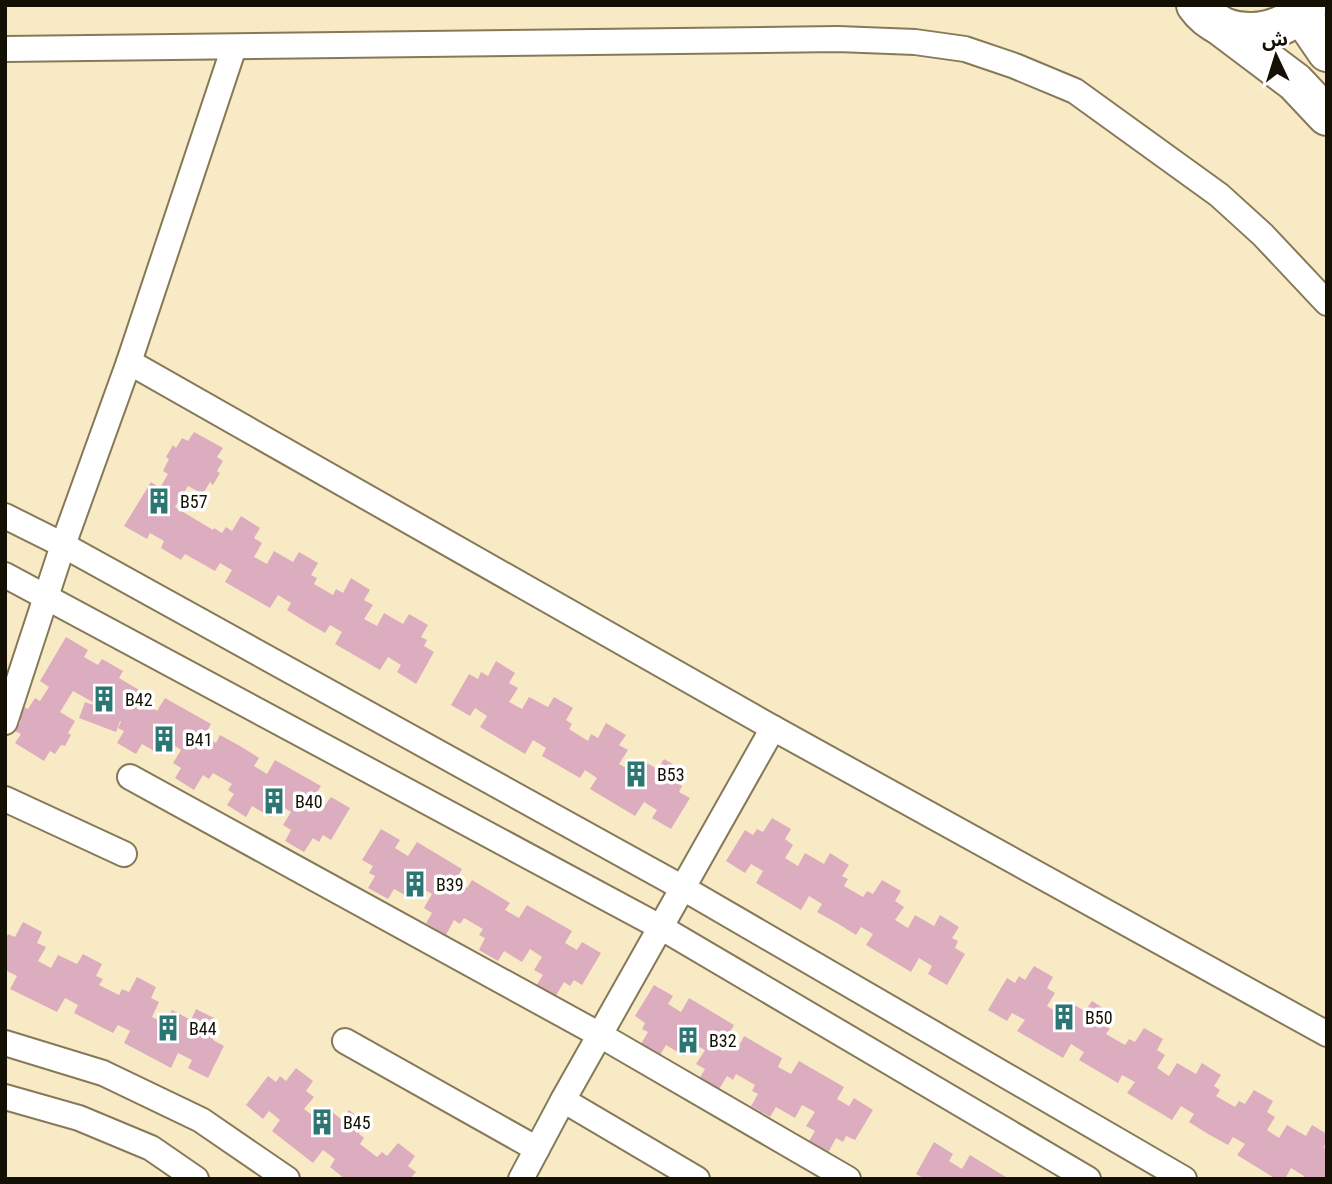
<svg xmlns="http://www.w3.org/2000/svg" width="1332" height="1184" font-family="'Roboto Condensed','Noto Sans Arabic',sans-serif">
  <rect width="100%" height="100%" fill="#f9eac6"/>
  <g fill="#dbadbe">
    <path d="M194,432L223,448L217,457L223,461L217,471L220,473L213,485L210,482L203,494L188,486L175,507L213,530L214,528L222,533L226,527L232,531L241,516L260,528L254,538L262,543L254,557L267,564L274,551L293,562L299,552L318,563L311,575L317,578L314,584L333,595L336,589L343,593L351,578L370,590L364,600L373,605L364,619L377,626L384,613L403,624L409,614L428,625L421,637L427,640L424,646L434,652L416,684L397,672L401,665L388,657L380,670L335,644L342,632L330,625L325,633L306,622L287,610L291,603L278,595L270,608L225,582L232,570L220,563L215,571L185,554L181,560L161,548L164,541L150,533L147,539L124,526L151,482L160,488L168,474L163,471L169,459L166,457L173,445L176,448L182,438L188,441Z"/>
    <path d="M66,637L88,650L84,657L98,665L102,659L123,671L119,678L149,696L144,703L157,711L165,698L211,724L204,736L216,743L220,735L240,746L259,758L254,766L267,774L275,760L321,786L313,798L325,805L331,797L350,808L331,840L323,835L319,842L313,838L304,852L285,841L291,830L283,825L291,812L278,804L271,817L252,806L246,817L227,805L234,794L228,790L232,784L213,773L209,779L203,775L194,790L175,778L181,768L173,763L181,750L169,742L161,755L142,744L136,754L117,743L124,731L118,728L121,722L120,721L116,732L79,718L85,702L107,710L73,691L60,712L75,721L68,733L71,735L65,746L61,745L55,754L50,751L44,761L15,743L21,734L15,731L21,721L17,719L24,707L28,709L35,698L40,701L49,687L40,681Z"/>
    <path d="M496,661L515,673L509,683L518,688L509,702L522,709L529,697L548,707L554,697L573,708L566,720L572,724L569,729L588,741L591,734L598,738L606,723L626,735L619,745L628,750L619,764L632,771L639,759L658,769L664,759L683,770L677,782L682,786L679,792L690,798L671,829L652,818L657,810L644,802L635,816L590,789L597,778L585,770L580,778L542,756L546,748L533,740L525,754L480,727L487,716L475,708L470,716L451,705L469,674L478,679L481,672L488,676Z"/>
    <path d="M772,818L791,829L785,839L793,845L785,858L798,866L805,853L824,864L830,853L849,865L842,876L848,879L844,886L863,897L867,891L873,894L882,880L901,891L895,901L904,907L895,920L908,928L915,915L934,926L940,915L959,927L952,938L958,941L955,948L965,954L947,985L928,974L932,966L919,958L911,972L866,945L873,934L861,927L856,935L837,923L817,912L822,904L809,896L801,910L756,883L763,871L751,864L745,873L726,861L745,830L753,835L757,829L763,832Z"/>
    <path d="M381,829L400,840L395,848L408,856L417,842L462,869L455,881L467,888L472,880L510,903L505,910L519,918L527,905L572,931L565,943L577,950L582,942L601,953L582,985L574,980L570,986L564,982L555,997L536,986L543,975L534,970L542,957L530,949L522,962L504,951L498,961L479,950L485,938L479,935L483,929L464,918L460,924L454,920L446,935L426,923L432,913L424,908L432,894L420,887L412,899L394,889L388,899L368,888L375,876L369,873L373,866L362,860Z"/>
    <path d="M23,922L42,932L37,943L46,947L38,961L51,968L58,955L77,964L83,954L102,964L96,976L103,979L99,985L119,995L122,989L129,992L137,977L156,987L151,998L159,1002L152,1017L165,1023L172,1010L191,1020L196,1009L216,1019L210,1031L216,1034L213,1040L224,1046L208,1078L188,1068L192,1060L178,1053L171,1068L124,1043L130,1031L118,1025L113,1033L74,1013L78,1005L65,998L57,1012L10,989L17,976L5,970V940L8,934L15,937Z"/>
    <path d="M1034,966L1053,977L1047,988L1055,993L1047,1006L1060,1014L1067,1001L1085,1011L1092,1001L1111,1013L1104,1024L1110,1028L1106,1034L1125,1045L1129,1039L1135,1042L1144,1028L1163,1039L1157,1050L1165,1055L1157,1068L1169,1076L1177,1063L1196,1074L1202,1063L1221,1075L1214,1086L1220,1090L1216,1096L1235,1107L1239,1101L1245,1104L1254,1090L1273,1101L1267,1112L1275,1117L1267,1130L1279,1138L1287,1125L1306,1136L1312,1125L1327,1134L1324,1148L1327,1150V1179H1303L1304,1176L1291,1168L1285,1179H1276L1237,1155L1245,1144L1233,1137L1228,1145L1208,1134L1189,1122L1194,1114L1181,1106L1172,1120L1127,1093L1135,1082L1122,1075L1118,1083L1079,1060L1084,1052L1071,1044L1063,1058L1017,1031L1025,1020L1012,1013L1007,1021L988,1010L1007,978L1015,983L1019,976L1025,980Z"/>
    <path d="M654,985L673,996L668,1004L681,1012L689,998L734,1025L727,1037L740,1044L744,1036L782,1058L778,1067L791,1074L799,1061L844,1087L837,1099L849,1106L854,1098L873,1110L855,1140L846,1136L843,1142L836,1138L828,1153L809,1141L815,1131L806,1126L815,1112L802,1105L795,1118L776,1107L770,1117L751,1106L758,1094L752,1091L755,1085L736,1074L733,1080L727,1076L718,1091L699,1079L705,1069L696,1064L705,1050L692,1043L684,1056L666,1045L660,1055L641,1044L648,1032L642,1029L645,1023L635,1016Z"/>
    <path d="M296,1068L313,1081L306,1091L314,1097L304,1109L316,1118L325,1106L342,1120L349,1110L367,1124L359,1134L364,1138L360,1144L377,1157L382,1152L387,1156L398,1143L415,1156L408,1166L416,1172L410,1179H345L330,1167L335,1159L323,1150L313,1163L272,1131L280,1120L269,1111L263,1119L246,1105L268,1076L276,1082L280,1076L286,1081Z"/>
    <path d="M934,1142L953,1154L949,1161L962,1169L970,1155L1009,1179H925L916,1174Z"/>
  </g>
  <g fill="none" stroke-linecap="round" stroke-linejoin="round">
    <g stroke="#867958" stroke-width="28">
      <g id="minor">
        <path d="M5,49L838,39L915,42L965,49L1015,66L1075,91L1219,195L1263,235L1327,303"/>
        <path d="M129,362L234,47"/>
        <path d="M5,516L63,545L683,888L1184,1179"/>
        <path d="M5,575L662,928L1088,1179"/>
        <path d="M5,722L63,545L129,362L773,728L1327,1034"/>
        <path d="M130,777L600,1035L848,1179"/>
        <path d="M5,799L124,854"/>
        <path d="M345,1041L537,1149"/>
        <path d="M5,1043L103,1073L201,1120L287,1179"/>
        <path d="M5,1097L79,1118L151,1148L196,1179"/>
        <path d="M563,1100L697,1179"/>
        <path d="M521,1179L563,1100L773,728"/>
      </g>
    </g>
    <g stroke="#867958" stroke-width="42">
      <g id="trunk">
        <path d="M1196,5C1223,43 1281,39 1308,5"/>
        <path d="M1301,14L1327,52"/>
        <path d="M1218,24L1295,82L1327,116"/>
      </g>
    </g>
    <use href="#minor" stroke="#fff" stroke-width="24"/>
    <use href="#trunk" stroke="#fff" stroke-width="38"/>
  </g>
  <defs>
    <g id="building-bare" transform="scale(2.1)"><path d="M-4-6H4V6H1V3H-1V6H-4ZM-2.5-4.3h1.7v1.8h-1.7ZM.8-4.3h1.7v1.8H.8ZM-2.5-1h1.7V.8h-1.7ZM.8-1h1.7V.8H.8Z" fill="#2b7573" stroke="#fff" stroke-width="2.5" paint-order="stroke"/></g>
  </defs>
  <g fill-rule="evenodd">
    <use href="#building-bare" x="159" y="501"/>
    <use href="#building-bare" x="104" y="699"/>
    <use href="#building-bare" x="164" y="739"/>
    <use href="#building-bare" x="636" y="774"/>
    <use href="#building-bare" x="274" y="801"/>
    <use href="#building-bare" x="415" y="884"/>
    <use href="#building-bare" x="1064" y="1017"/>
    <use href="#building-bare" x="168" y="1028"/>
    <use href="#building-bare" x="688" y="1040"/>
    <use href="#building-bare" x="322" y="1122"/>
  </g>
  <g text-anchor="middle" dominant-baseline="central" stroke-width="7" stroke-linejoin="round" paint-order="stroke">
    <g font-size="18" fill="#151004" stroke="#fff" text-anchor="start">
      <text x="180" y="501">B57</text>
      <text x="125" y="699">B42</text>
      <text x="185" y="739">B41</text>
      <text x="657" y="774">B53</text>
      <text x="295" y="801">B40</text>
      <text x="436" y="884">B39</text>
      <text x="1085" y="1017">B50</text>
      <text x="189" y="1028">B44</text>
      <text x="709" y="1040">B32</text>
      <text x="343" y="1122">B45</text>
    </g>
  </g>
  <rect width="1332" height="1184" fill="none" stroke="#151004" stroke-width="14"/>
  <g transform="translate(1276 56) rotate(356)" stroke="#ffffff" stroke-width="5" paint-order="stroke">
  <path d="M0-5L12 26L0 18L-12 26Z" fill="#151004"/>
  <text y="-10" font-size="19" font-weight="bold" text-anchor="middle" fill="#151004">ش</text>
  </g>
</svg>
